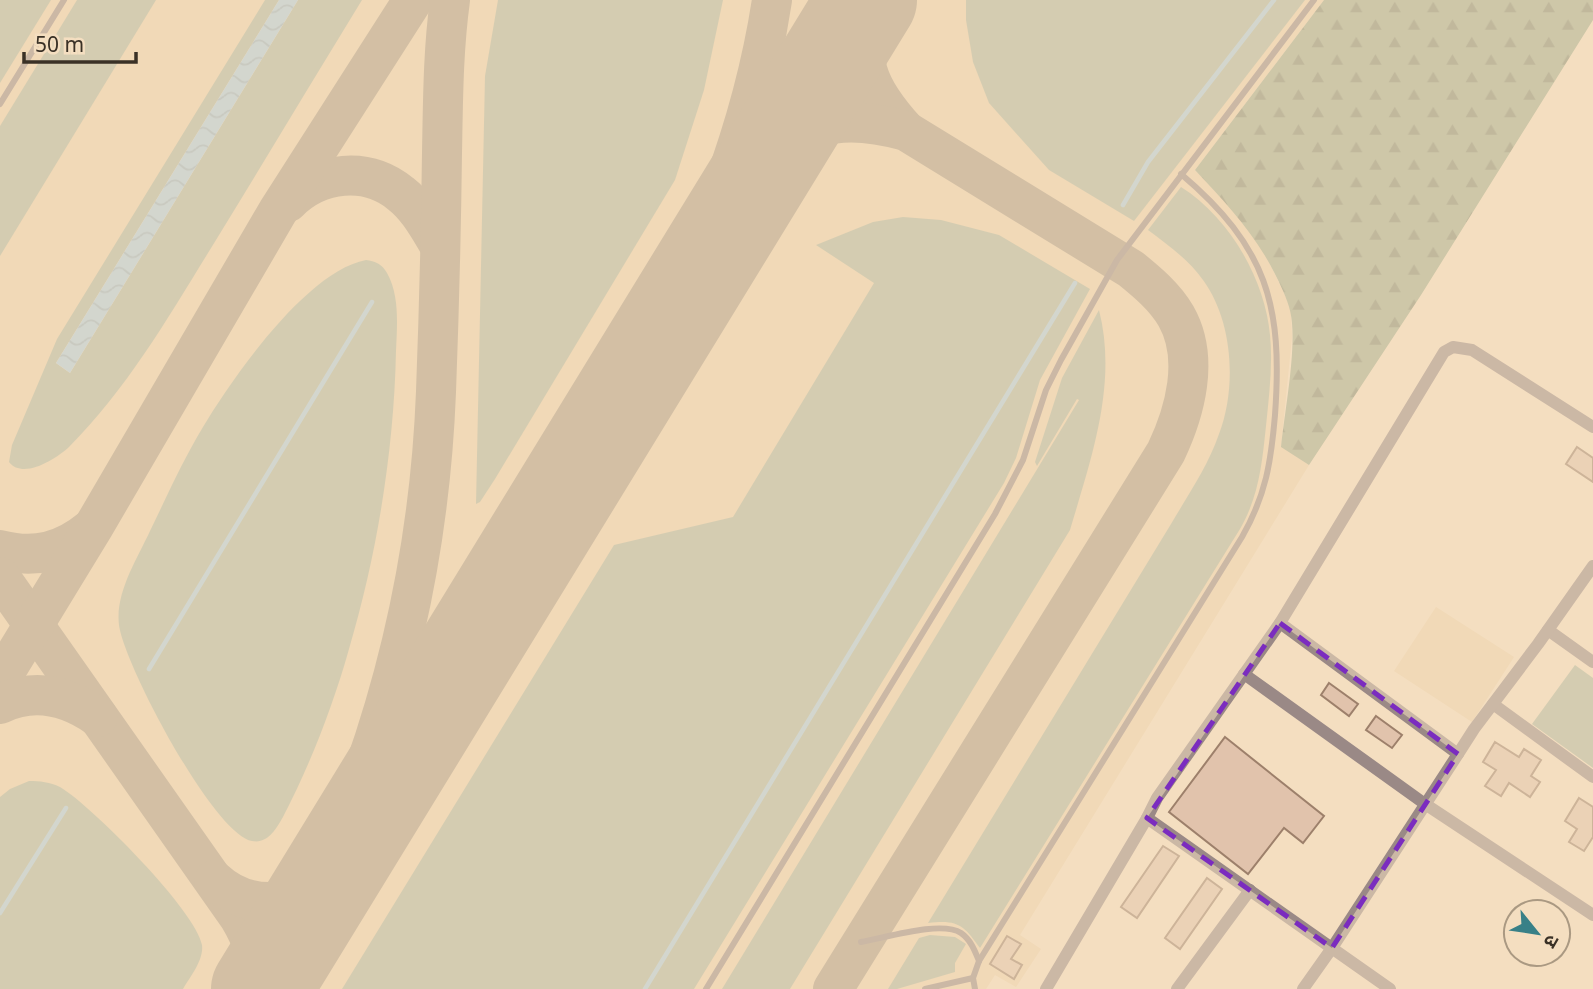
<svg xmlns="http://www.w3.org/2000/svg" width="1593" height="989" font-family="'Noto Sans','Noto Sans Devanagari',sans-serif">
  <defs>
    <pattern id="forest-firs" width="22" height="20" patternUnits="userSpaceOnUse" patternTransform="scale(1.75)"><rect width="22" height="20" fill="#9faa8c"/><path d="M5 1l3.5 6h-7zM16 11l3.5 6h-7z" fill="#838b72"/></pattern>
    <pattern id="water-waves" width="16" height="10" patternUnits="userSpaceOnUse" patternTransform="scale(1.75)"><rect width="16" height="10" fill="#accde1"/><path d="M0 5q4-4 8 0t8 0" fill="none" stroke="#95b0c1"/></pattern>
  </defs>
  <rect width="100%" height="100%" fill="#f4dec0"/>
  <g fill="#edd2ad">
    <path d="M0,0H1324L1195,170L1245,223L1263,250L1285,295L1291,310L1292,337L1281,446L1309,465L1020,935L1041,949L1016,987L995,975L986,989H0Z"/>
    <path d="M1436,607L1514,657L1472,722L1394,671Z"/>
  </g>
  <g fill="#aeb7a0">
    <path d="M0,0H51L0,83Z"/>
    <path d="M77,0H156L0,256V126Z"/>
    <path d="M265,0H279L56,363L70,373L298,0H362C313,80 265,160 216,240C172,311 129,387 69,447C56,459 23,480 9,462L12,445L57,339Z"/>
    <path d="M498,0H723L704,90L675,180L495,479L480,502L476,504L485,76Z"/>
    <path d="M966,0H1305L1134,221L1049,170L989,103L973,62L966,20Z"/>
    <path d="M1181,187C1229,217 1265,279 1270,335C1273,365 1269,396 1266,426C1262,464 1259,496 1240,529L980,948C964,926 959,919 928,923L1171,524C1188,495 1208,466 1219,434C1237,387 1233,321 1203,280C1189,260 1168,245 1148,230Z"/>
    <path d="M903,217L941,220L999,235L1090,289L1040,380L1016,458L1004,483L694,989H342L614,545L733,517L874,283L816,245L873,222Z"/>
    <path d="M366,260C375,261 382,264 387,273C400,296 397,326 396,351C394,451 377,554 349,649C333,706 310,765 283,817C276,829 268,844 252,841C214,835 124,664 119,625C115,593 137,559 150,531C167,496 183,460 203,427C233,377 307,271 366,260Z"/>
    <path d="M1099,310C1118,384 1091,459 1070,530L790,989H722L1079,400L1077,399L1037,466L1035,462L1062,378Z"/>
    <path d="M1575,665L1593,678V768L1532,724Z"/>
    <path d="M29,781C40,781 50,782 60,787C91,805 197,912 202,945C204,960 190,977 183,989H0V797L10,789Z"/>
    <path d="M930,935L955,937L966,944L955,963V972L897,989H888L919,938Z"/>
  </g>
  <path fill="url(#forest-firs)" d="M1324,0H1593V20L1421,295L1309,465L1281,447C1285,410 1295,358 1292,323C1291,308 1285,295 1279,282C1258,237 1228,205 1195,170Z"/>
  <path fill="url(#water-waves)" d="M279,0H298L70,373L56,363Z"/>
  <g fill="none" stroke-linecap="round" stroke-linejoin="round">
    <g stroke="#accde1" stroke-width="4.5">
      <path d="M1123,205L1148,162L1274,0"/>
      <path d="M149,669L372,302"/>
      <path d="M0,913L66,808"/>
      <path d="M645,989L1075,283"/>
    </g>
    <g stroke="#aa9a84" stroke-width="40">
      <path d="M874,0C854,58 866,87 906,131"/>
      <path d="M288,202C319,171 367,166 401,194C418,207 429,228 440,246"/>
      <path d="M744,202C753,189 761,174 772,161C810,116 854,117 906,131L1131,269C1147,282 1165,297 1176,316C1200,358 1185,412 1166,452L833,989"/>
      <path d="M643,369C702,249 752,133 772,0"/>
      <path d="M0,550C35,559 63,552 91,529"/>
      <path d="M0,577L239,917C254,942 259,959 255,989"/>
      <path d="M0,680L94,526L278,211L413,0"/>
      <path d="M0,704C35,687 68,696 98,717"/>
      <path d="M214,880C246,910 295,909 325,879"/>
      <path d="M268,977C292,932 317,887 337,840C397,697 430,546 436,392C439,312 441,233 442,153C443,102 443,51 450,0"/>
    </g>
    <path stroke="#aa9a84" stroke-width="100" d="M261,989L867,0"/>
  </g>
  <g fill="#e1c3ac" stroke="#9d806b" stroke-width="2">
    <path d="M1577,447L1593,458V482L1566,464Z"/>
    <path d="M1329,683L1358,704L1349,716L1321,695Z"/>
    <path d="M1376,716L1402,735L1392,748L1366,730Z"/>
    <path d="M1225,737L1324,816L1303,843L1284,828L1248,874L1169,812Z"/>
    <path d="M1495,742L1519,757L1524,749L1541,760L1531,776L1540,782L1530,797L1509,783L1501,796L1485,786L1496,770L1483,762Z"/>
    <path d="M1579,798L1593,807V837L1584,851L1569,842L1577,829L1565,821Z"/>
    <path d="M1163,846L1179,856L1137,918L1121,907Z"/>
    <path d="M1207,878L1222,889L1180,949L1165,938Z"/>
    <path d="M1007,936L1021,944L1011,959L1022,965L1014,979L990,964Z"/>
  </g>
  <g fill="none" stroke-linecap="round" stroke-linejoin="round">
    <g stroke="#9a8986" stroke-width="6">
      <path d="M0,104L64,0"/>
      <path d="M861,942C885,938 941,920 961,933C971,940 975,951 979,961"/>
      <path d="M706,989L995,514L1023,460L1046,390L1061,360L1117,260L1314,0"/>
      <path d="M925,989L973,978"/>
      <path d="M975,989L973,978L979,961L1242,537C1266,495 1271,462 1275,415C1283,305 1267,247 1181,174"/>
    </g>
    <g stroke="#9a8986" stroke-width="12">
      <path d="M1280,623L1444,352L1453,347L1472,350L1593,427"/>
      <path d="M1548,630L1593,662"/>
      <path d="M1244,674L1425,804L1593,915"/>
      <path d="M1493,704L1593,777"/>
      <path d="M1046,989L1147,818"/>
      <path d="M1177,989L1250,890"/>
      <path d="M1303,989L1332,948L1458,754"/>
      <path d="M1390,989L1147,818L1157,798L1280,623L1458,754L1474,729L1538,644L1593,566"/>
    </g>
  </g>
  <path d="M0 0H1593V989H0ZM1280,623L1458,754L1332,948L1147,818Z" fill="#f4dec0" fill-opacity=".55" fill-rule="evenodd"/>
  <path fill="none" stroke="#7b2cbf" stroke-width="5" stroke-dasharray="14 9" stroke-linejoin="round" d="M1280,623L1458,754L1332,948L1147,818Z"/>
  <g transform="translate(1537 933) rotate(120)"><circle r="33" fill="#f4dec0" stroke="#aa9982" stroke-width="2"/>
  <path d="M0-5L12 26L0 18L-12 26Z" fill="#388087"/>
  <text y="-10" font-size="19" font-weight="bold" text-anchor="middle" fill="#3a3126">उ</text>
  </g>
  <path d="M24 52v10h112v-10" fill="none" stroke="#3a3126" stroke-width="3.5"/>
  <text x="35" y="52" font-size="21" fill="#3a3126" stroke="#f4dec0" stroke-width="5" paint-order="stroke">50 m</text>
</svg>
